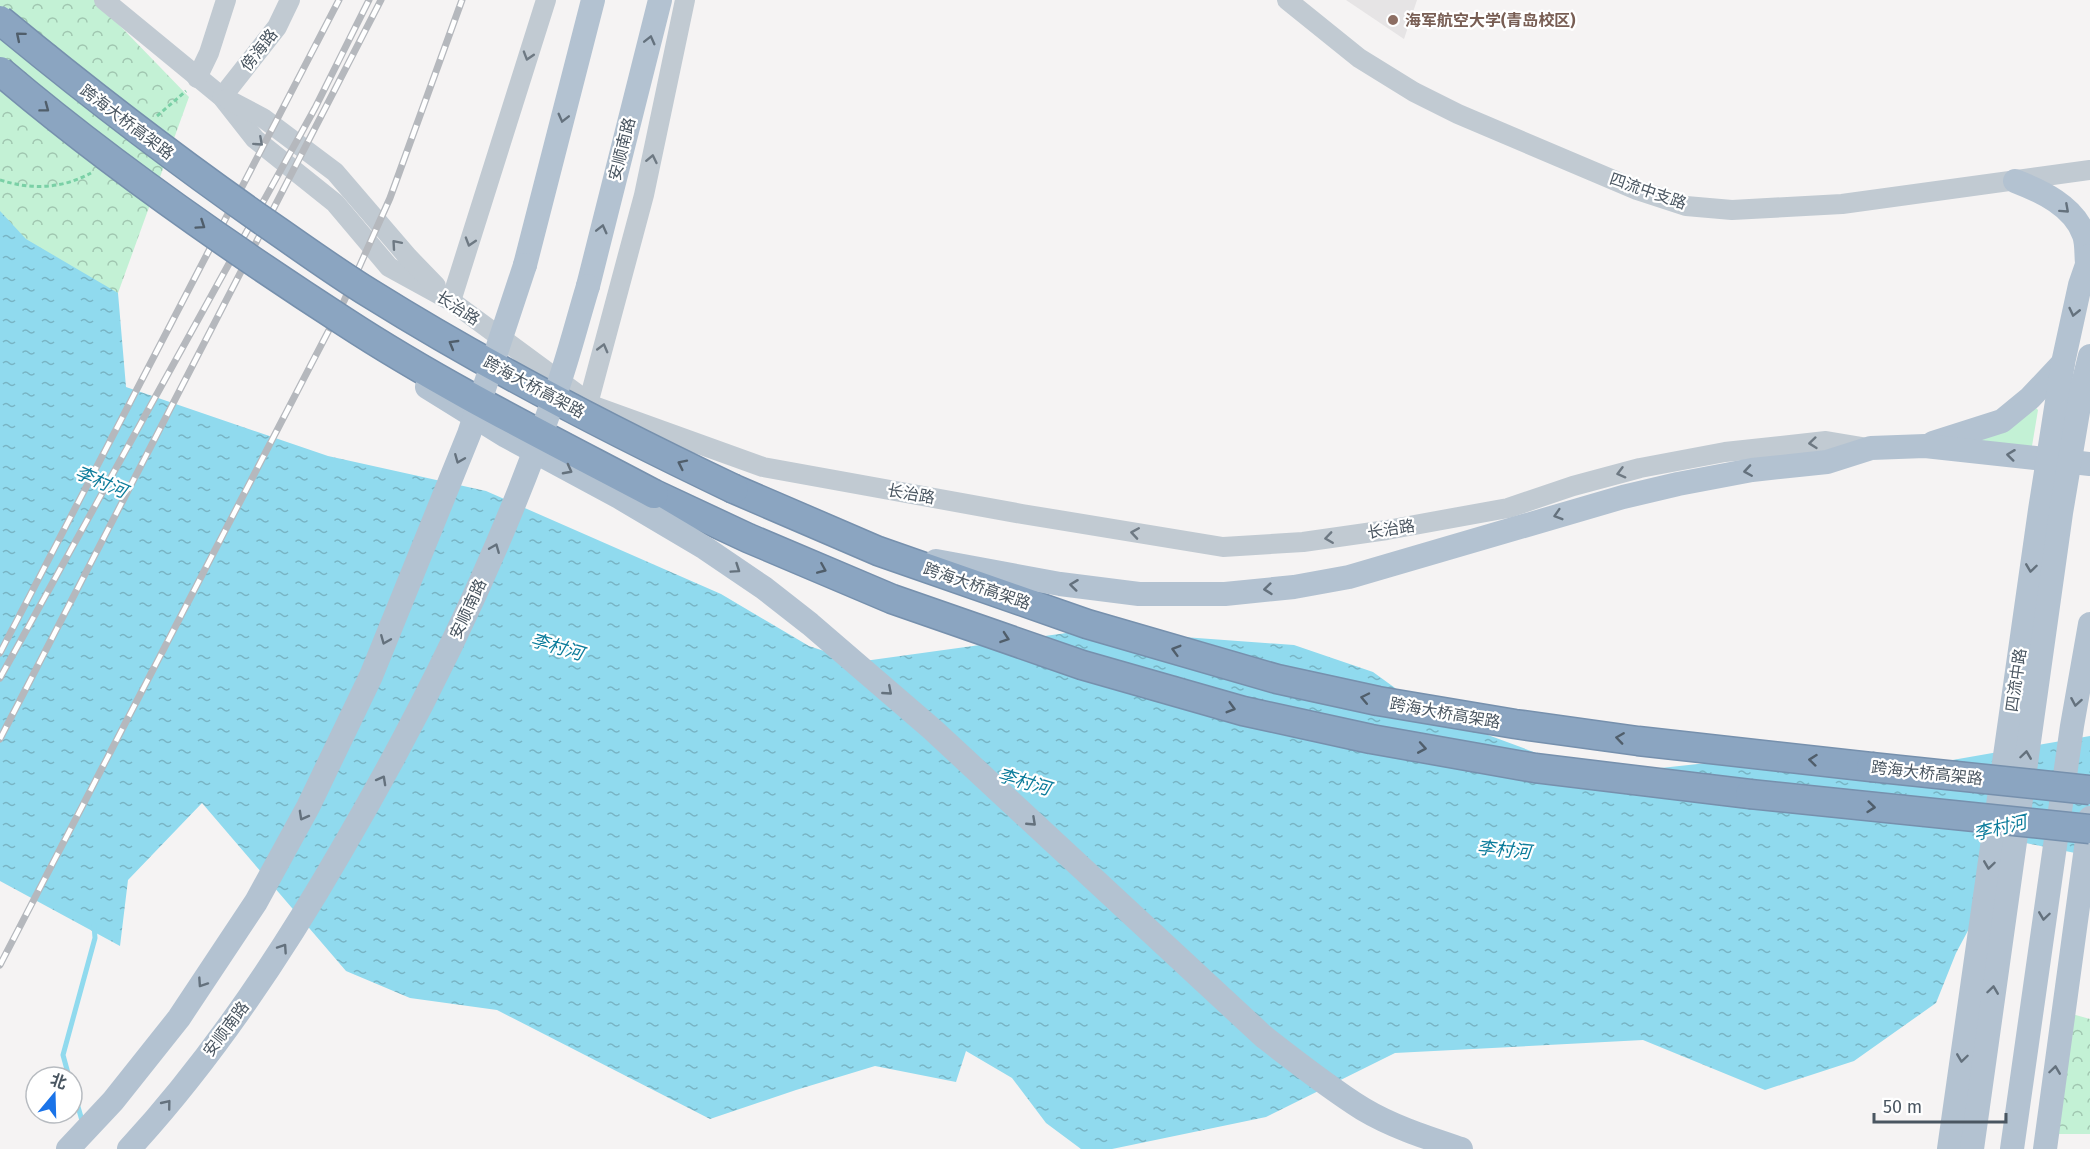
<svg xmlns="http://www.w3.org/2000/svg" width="2090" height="1149" font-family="'Fira Sans','Noto Sans SC',sans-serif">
  <defs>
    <pattern id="park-crowns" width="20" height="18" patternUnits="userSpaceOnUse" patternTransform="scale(1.5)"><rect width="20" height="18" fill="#c3f1d5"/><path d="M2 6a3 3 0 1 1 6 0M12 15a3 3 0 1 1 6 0" fill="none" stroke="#a0c6b0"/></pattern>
    <pattern id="water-ripples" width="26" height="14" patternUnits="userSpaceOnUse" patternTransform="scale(1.5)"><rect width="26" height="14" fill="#90daee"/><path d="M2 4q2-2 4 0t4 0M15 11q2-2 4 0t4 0" fill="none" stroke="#78b4c4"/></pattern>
  </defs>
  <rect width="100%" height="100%" fill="#f5f3f3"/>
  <path fill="#e6e4e5" d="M1346,0H1417L1404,39Z"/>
  <path fill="#c3f1d5" d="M2036,408L2038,410L2032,446L1974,445L1982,436Z"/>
  <g fill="url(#park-crowns)">
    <path d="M0,0H95L189,97L118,293L0,510Z"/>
    <path d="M2072,1014L2090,1019V1134H2057Z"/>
  </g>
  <path fill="url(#water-ripples)" d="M0,211L26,239L118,293L126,387L328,456L486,491L721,594L809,646L857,662L1088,630L1294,645L1373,672L1431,714L1596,775L1781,755L1878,773L2090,736V856L2016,841L1956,953L1936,1003L1854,1061L1765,1090L1643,1040L1395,1053L1266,1117L1112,1149H1081L1046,1123L1012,1078L966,1051L956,1082L875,1066L796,1090L710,1119L497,1010L410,998L346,971L202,803L128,880L120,946L0,881Z"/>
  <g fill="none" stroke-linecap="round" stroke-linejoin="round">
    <g stroke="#90daee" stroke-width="5">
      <path d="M69,1077L63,1055L95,938L94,925"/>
      <path d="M72,1086L83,1124"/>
    </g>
    <g stroke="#7690ad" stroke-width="31">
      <g id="highway">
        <path d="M734,489L878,551L1087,624L1277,679L1378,701L1515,724L1638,741L1871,767"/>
        <path d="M654,494L748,538L892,599L1082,665L1243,711L1371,739L1535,768L1750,794"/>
      </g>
    </g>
    <g stroke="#7ad0a6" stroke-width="3" stroke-dasharray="4.5 3" stroke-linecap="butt">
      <path d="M157,116L186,91"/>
      <path d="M0,180C32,190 61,189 91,173"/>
    </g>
    <g stroke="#c1cad2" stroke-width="20">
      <path d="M104,0L222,97L255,139L335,203L389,267L451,301L591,404H588L763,467L1022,514L1223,547L1303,542L1387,530L1508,508L1573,486L1640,468L1725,452L1826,441L1868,448"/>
      <path d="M1287,0L1359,58L1414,92L1458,114L1637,190L1686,206L1732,210L1842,204L2090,170"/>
      <path d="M197,78L209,53L226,0"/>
      <path d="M222,97L277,27L290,0"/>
      <path d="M227,99L263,118L335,172L408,257L436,286"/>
      <path d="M451,301L546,0"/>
      <path d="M588,404L644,195L685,0"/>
    </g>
    <g stroke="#b3c2d1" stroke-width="24">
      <path d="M2015,181C2041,191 2074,206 2084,235C2087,243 2086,254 2087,263"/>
      <path d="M525,265L593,0"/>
      <path d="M588,286L660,0"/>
      <path d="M1933,443L2002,421L2030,398L2063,363"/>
      <path d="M936,561L1060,584L1139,594H1225L1294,587L1349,577L1623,497L1678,484L1752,470L1827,462L1871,448L1925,446L2090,464"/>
      <path d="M1949,1149L2040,510L2063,363L2080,285L2090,256"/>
      <path d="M1972,1149L2061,513L2082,388L2090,356"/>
      <path d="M2012,1149L2072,726L2090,624"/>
      <path d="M2045,1149L2090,818"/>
    </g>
    <use href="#highway" stroke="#8ba5c1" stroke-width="28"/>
    <g stroke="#b5b8bd" stroke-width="7">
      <g id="rail">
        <path d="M0,653L339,0"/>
        <path d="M0,678L315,108L369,0"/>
        <path d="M0,739L381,0"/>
        <path d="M0,965L344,301L390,198L462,0"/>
      </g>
    </g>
    <use href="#rail" stroke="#fff" stroke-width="4.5" stroke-dasharray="14" stroke-linecap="butt"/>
    <g stroke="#7690ad" stroke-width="31" stroke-linecap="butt">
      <g id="highway-bridge">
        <path d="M0,20C86,91 174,159 266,223C301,247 335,272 371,294C488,367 610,430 734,489"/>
        <path d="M0,71C108,163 226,245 345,322C443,386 550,439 654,494"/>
        <path d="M1871,767L2090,790"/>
        <path d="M1750,794L2090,829"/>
      </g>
    </g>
    <g stroke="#b3c2d1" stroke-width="24">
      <path d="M427,387L506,436L619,497L705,548L764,588L810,624L932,729L1263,1036C1295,1061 1328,1087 1363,1109C1393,1127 1428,1138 1461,1149"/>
      <path d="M68,1149L113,1101L179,1018L256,902L308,807L371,676L469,434L525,265"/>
      <path d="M129,1149C212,1059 280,957 341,851C426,706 500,554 555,395C568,359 577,322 588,286"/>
    </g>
    <use href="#highway-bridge" stroke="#8ba5c1" stroke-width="28"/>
  </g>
  <defs><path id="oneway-chevron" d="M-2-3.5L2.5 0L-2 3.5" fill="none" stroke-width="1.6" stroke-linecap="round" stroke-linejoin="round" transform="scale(1.5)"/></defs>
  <g stroke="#505e6b">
    <use href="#oneway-chevron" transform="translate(20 36) rotate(-140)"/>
    <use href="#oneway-chevron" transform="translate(45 108) rotate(37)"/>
    <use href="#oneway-chevron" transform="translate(201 225) rotate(34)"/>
    <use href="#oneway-chevron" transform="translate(453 344) rotate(-150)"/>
    <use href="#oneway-chevron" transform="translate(682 464) rotate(-154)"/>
    <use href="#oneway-chevron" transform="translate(822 569) rotate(23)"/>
    <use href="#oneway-chevron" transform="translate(1005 638) rotate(19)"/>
    <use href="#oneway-chevron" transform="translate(1176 650) rotate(-164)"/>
    <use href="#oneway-chevron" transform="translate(1365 698) rotate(-168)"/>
    <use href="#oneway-chevron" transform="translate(1231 708) rotate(16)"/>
    <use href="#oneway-chevron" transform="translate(1620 738) rotate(-172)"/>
    <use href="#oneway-chevron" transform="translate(1422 748) rotate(10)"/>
    <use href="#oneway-chevron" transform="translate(1813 760) rotate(-174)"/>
    <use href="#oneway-chevron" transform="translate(1871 807) rotate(6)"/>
  </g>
  <g stroke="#64717d">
    <use href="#oneway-chevron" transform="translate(650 40) rotate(-76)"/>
    <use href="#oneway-chevron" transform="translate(563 118) rotate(104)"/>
    <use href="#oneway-chevron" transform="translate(2065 209) rotate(42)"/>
    <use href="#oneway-chevron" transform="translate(602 229) rotate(-76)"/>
    <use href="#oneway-chevron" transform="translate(2074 312) rotate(103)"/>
    <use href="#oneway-chevron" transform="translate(2011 455) rotate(-173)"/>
    <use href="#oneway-chevron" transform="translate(459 459) rotate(112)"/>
    <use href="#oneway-chevron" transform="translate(568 470) rotate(28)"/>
    <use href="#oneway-chevron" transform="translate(1748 471) rotate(171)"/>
    <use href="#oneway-chevron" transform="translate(1558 515) rotate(163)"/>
    <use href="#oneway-chevron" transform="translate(495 548) rotate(-68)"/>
    <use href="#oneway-chevron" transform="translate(2031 568) rotate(98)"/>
    <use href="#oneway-chevron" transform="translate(736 569) rotate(34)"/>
    <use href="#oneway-chevron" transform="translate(1074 585) rotate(-173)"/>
    <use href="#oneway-chevron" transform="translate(1268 589) rotate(174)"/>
    <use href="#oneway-chevron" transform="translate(385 640) rotate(112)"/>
    <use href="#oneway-chevron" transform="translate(888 691) rotate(41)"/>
    <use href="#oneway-chevron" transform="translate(2076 702) rotate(100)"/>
    <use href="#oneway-chevron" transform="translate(2026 755) rotate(-82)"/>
    <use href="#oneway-chevron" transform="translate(382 780) rotate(-61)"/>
    <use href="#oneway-chevron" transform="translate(303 816) rotate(119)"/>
    <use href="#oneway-chevron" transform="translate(1032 822) rotate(43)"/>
    <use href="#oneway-chevron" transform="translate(1989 865) rotate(98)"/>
    <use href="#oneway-chevron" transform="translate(2044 916) rotate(98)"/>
    <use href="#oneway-chevron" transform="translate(283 948) rotate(-56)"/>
    <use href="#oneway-chevron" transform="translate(202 983) rotate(124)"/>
    <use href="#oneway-chevron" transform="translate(1993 990) rotate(-82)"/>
    <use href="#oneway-chevron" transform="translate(1962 1058) rotate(98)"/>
    <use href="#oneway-chevron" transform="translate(2055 1070) rotate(-82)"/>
    <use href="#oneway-chevron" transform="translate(167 1104) rotate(-51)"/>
  </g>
  <g stroke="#6e7983">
    <use href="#oneway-chevron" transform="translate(528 56) rotate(107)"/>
    <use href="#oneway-chevron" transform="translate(259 142) rotate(42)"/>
    <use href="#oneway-chevron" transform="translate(652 159) rotate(-78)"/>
    <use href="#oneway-chevron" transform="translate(470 242) rotate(107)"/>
    <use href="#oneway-chevron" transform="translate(396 244) rotate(-131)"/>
    <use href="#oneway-chevron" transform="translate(603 348) rotate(-75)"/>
    <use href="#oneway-chevron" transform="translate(1813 443) rotate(174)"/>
    <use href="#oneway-chevron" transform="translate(1621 473) rotate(165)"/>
    <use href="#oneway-chevron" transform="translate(1135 533) rotate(-171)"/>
    <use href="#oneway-chevron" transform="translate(1329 538) rotate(172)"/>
  </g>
  <circle fill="#8d6e63" stroke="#fff" stroke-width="2" cx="1393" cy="20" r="6"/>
  <g text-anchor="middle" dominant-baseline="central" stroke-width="4.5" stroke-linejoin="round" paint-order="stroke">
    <g font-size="16" font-weight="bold" fill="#785e54" stroke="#fff" text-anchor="start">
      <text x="1405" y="20">海军航空大学(青岛校区)</text>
    </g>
    <g font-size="16" fill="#4a5661" stroke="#fff">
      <text transform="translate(259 50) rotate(-52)">傍海路</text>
      <text transform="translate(127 122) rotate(37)">跨海大桥高架路</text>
      <text transform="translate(622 149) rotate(-76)">安顺南路</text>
      <text transform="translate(1648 191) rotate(19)">四流中支路</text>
      <text transform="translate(458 308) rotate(33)">长治路</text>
      <text transform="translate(534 387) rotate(28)">跨海大桥高架路</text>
      <text transform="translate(911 494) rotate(10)">长治路</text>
      <text transform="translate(1391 529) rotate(-9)">长治路</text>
      <text transform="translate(977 586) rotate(19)">跨海大桥高架路</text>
      <text transform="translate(468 609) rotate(-65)">安顺南路</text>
      <text transform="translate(2016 680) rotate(-82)">四流中路</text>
      <text transform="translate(1445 713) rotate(10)">跨海大桥高架路</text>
      <text transform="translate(1927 773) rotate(6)">跨海大桥高架路</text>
      <text transform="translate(226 1029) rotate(-53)">安顺南路</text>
    </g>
    <g font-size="18" font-style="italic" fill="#0c7c9b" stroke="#fff">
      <text transform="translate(101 482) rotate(23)">李村河</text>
      <text transform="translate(557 647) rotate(16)">李村河</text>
      <text transform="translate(1024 782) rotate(16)">李村河</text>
      <text transform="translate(2000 828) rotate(-14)">李村河</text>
      <text transform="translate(1504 850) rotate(5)">李村河</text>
    </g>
  </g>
  <g transform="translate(54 1095) rotate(19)"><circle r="28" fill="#ffffff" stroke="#b7bbc0" stroke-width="1.5"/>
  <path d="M0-4.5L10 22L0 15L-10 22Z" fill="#1a73e8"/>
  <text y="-9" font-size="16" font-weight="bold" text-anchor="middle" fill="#4a5661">北</text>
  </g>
  <path d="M1874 1113v9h132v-9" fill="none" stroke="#4a5661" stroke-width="3"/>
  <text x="1883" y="1113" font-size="18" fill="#4a5661" stroke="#ffffff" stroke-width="4.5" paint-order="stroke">50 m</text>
</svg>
